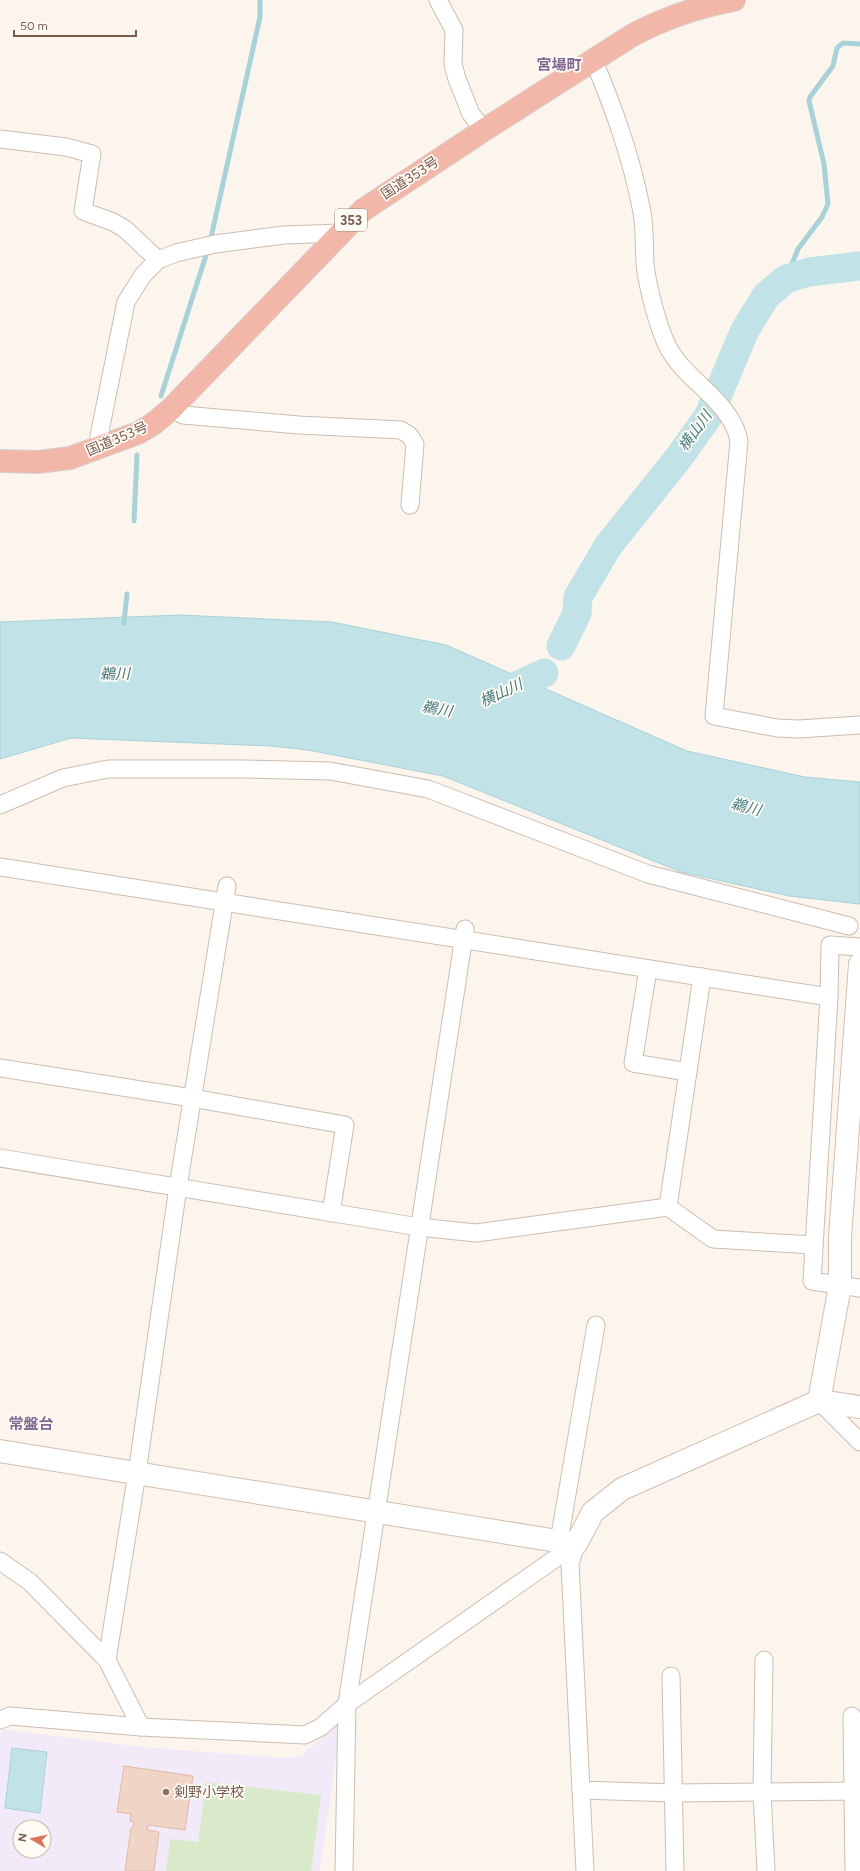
<svg xmlns="http://www.w3.org/2000/svg" width="860" height="1871" font-family="Figtree,'Noto Sans JP',sans-serif">
  <rect width="100%" height="100%" fill="#fcf5ed"/>
  <path fill="#f2e9f9" fill-rule="evenodd" d="M341,1722L320,1871H0V1734L2,1729L142,1747L287,1758L301,1755ZM20,1827H44V1851H20Z"/>
  <path fill="#d9eacb" d="M206,1782L321,1795L311,1871H166L170,1839L198,1842Z"/>
  <g fill="#c1e2e6" stroke="#a8d2d7">
    <path d="M180,615L332,622L446,645L687,751L805,777L860,782V904L789,896L681,872L443,776L308,750L270,746L71,738L0,759V622Z"/>
    <path d="M12,1748L47,1752L40,1813L5,1808Z"/>
  </g>
  <g fill="none" stroke-linecap="round" stroke-linejoin="round">
    <g stroke="#a8d2d7" stroke-width="5">
      <path d="M210,242L260,17V0"/>
      <path d="M786,279L798,249L822,217L828,204L824,164L809,101L810,97L833,66L837,48L843,43L860,44"/>
      <path d="M161,396L208,249"/>
      <path d="M134,521L137,455"/>
      <path d="M124,623L127,594"/>
    </g>
    <g stroke="#c1e2e6" stroke-width="29">
      <path d="M561,646L577,613L578,597L608,546L680,456L709,415L745,330L766,296L786,279L809,272L860,266"/>
      <path d="M491,698L544,673"/>
    </g>
  </g>
  <path fill="#f0d4c6" stroke="#e2baa7" d="M124,1766L193,1776L185,1830L148,1825L147,1830L159,1832L154,1871H125L131,1828H133L134,1822L130,1821L131,1814L117,1812Z"/>
  <g fill="none" stroke-linecap="round" stroke-linejoin="round">
    <g stroke="#cebdb1" stroke-width="19">
      <g id="street">
        <path d="M438,0L454,30L453,64L457,79L471,114L484,130"/>
        <path d="M593,59C615,111 631,156 642,212C645,229 644,246 645,263C647,285 657,323 666,343C682,380 731,399 739,441L714,716L777,728L799,729L860,725"/>
        <path d="M0,139L66,147L92,154L83,211L113,222L125,229L158,260"/>
        <path d="M171,409L183,415L299,425L401,430L410,436L415,444L410,505"/>
        <path d="M99,448V436L126,302L143,275L158,260L176,253L215,244L284,235L339,233"/>
        <path d="M0,805L63,778L108,769H243L330,771L428,789L648,874L849,926"/>
        <path d="M0,867L829,997"/>
        <path d="M860,947L830,945L829,997L812,1281L860,1288"/>
        <path d="M648,969L633,1063L688,1072"/>
        <path d="M0,1068L192,1098L345,1125L331,1213"/>
        <path d="M0,1158L419,1227L476,1233L668,1207L713,1239L814,1245"/>
        <path d="M668,1207L702,977"/>
        <path d="M819,1401L860,1442"/>
        <path d="M559,1541L596,1325"/>
        <path d="M576,1544L570,1564L581,1790L674,1793L860,1791"/>
        <path d="M0,1561L30,1582L107,1660L141,1727"/>
        <path d="M107,1660L137,1473L178,1187L227,886"/>
        <path d="M764,1660L762,1792L766,1871"/>
        <path d="M671,1676L675,1871"/>
        <path d="M852,1716L854,1871"/>
        <path d="M0,1720L10,1716L141,1727L305,1735L321,1727L347,1704L576,1544"/>
        <path d="M581,1790L585,1871"/>
        <path d="M344,1871L347,1704L465,929"/>
      </g>
    </g>
    <g stroke="#d4bfb2" stroke-width="24">
      <g id="secondary">
        <path d="M819,1401L840,1286V1237L860,964"/>
        <path d="M0,1451L576,1544L593,1512L622,1489L819,1401L860,1407"/>
      </g>
    </g>
    <g stroke="#d9d1ce" stroke-width="24">
      <path id="highway" d="M0,461L38,462L70,458L138,433L153,424L171,409L363,210L484,130L631,36C664,18 697,7 734,0"/>
    </g>
    <use href="#street" stroke="#fff" stroke-width="17"/>
    <use href="#secondary" stroke="#fff" stroke-width="22"/>
    <use href="#highway" stroke="#f2b7a8" stroke-width="22"/>
  </g>
  <circle fill="#8d6e63" stroke="#fefaf4" stroke-width="1.5" cx="166" cy="1792" r="4"/>
  <g text-anchor="middle" dominant-baseline="central" stroke-width="3.5" stroke-linejoin="round" paint-order="stroke">
    <rect fill="#fefaf4" stroke="#a08b80" stroke-width="1" x="335" y="209" width="32" height="22" rx="3"/>
    <g font-size="13" font-weight="bold" fill="#775c4f">
      <text x="351" y="220">353</text>
    </g>
    <g font-size="14" fill="#775c4f" stroke="#fefaf4">
      <text transform="translate(410 178) rotate(-33)">国道353号</text>
      <text transform="translate(117 439) rotate(-23)">国道353号</text>
    </g>
    <g font-size="14" fill="#785e54" stroke="#fefaf4" text-anchor="start">
      <text x="174" y="1792">剣野小学校</text>
    </g>
    <g font-size="15" font-weight="bold" fill="#826892" stroke="#fefaf4">
      <text x="559" y="65">宮場町</text>
      <text x="31" y="1424">常盤台</text>
    </g>
    <g font-size="15" font-style="italic" fill="#477b82" stroke="#fefaf4">
      <text transform="translate(695 431) rotate(-54)">横山川</text>
      <text transform="translate(115 674) rotate(-1)">鵜川</text>
      <text transform="translate(501 693) rotate(-25)">横山川</text>
      <text transform="translate(437 709) rotate(10)">鵜川</text>
      <text transform="translate(746 807) rotate(15)">鵜川</text>
    </g>
  </g>
  <g transform="translate(32 1839) rotate(279)"><circle r="19" fill="#fefaf4" stroke="#c8bbb2"/>
  <path d="M0-3L7 15L0 10L-7 15Z" fill="#de7159"/>
  <text y="-6" font-size="11" font-weight="bold" text-anchor="middle" fill="#775c4f">N</text>
  </g>
  <path d="M14 30v6h122v-6" fill="none" stroke="#775c4f" stroke-width="2"/>
  <text x="20" y="30" font-size="12" fill="#775c4f" stroke="#fefaf4" stroke-width="3" paint-order="stroke">50 m</text>
</svg>
